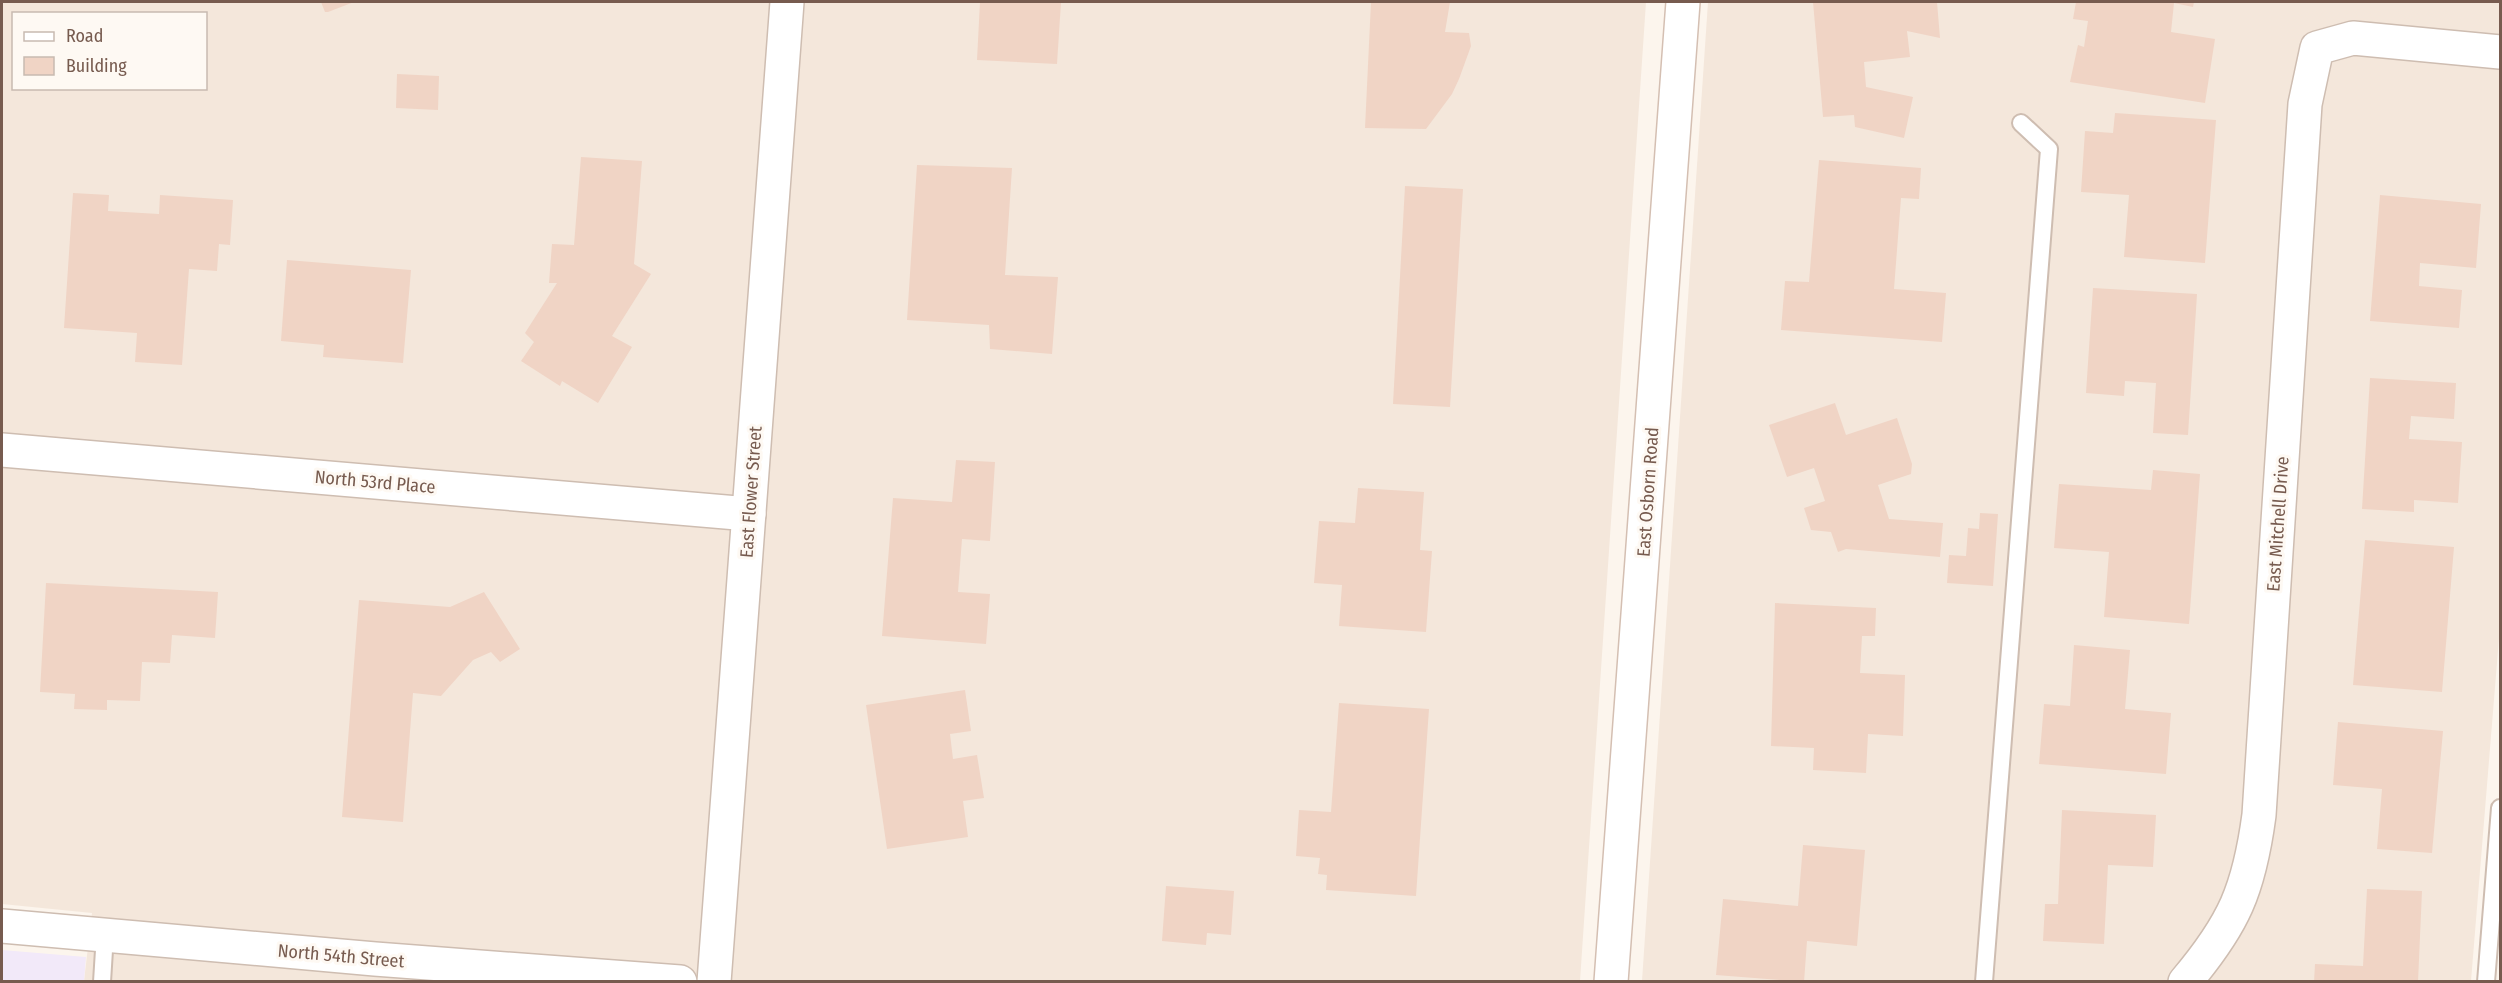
<svg xmlns="http://www.w3.org/2000/svg" width="2502" height="983" font-family="'Fira Sans Condensed',sans-serif">
  <rect width="100%" height="100%" fill="#fcf5ed"/>
  <g fill="#f4e7db" fill-rule="evenodd">
    <path d="M2,2H1646L1580,981H84L92,913L2,904ZM14,14H206V88H14Z"/>
    <path d="M1708,2H2500V626L2471,981H1642Z"/>
  </g>
  <path fill="#f2e9f9" d="M2,950L86,957L84,981H2Z"/>
  <g fill="#f0d4c5">
    <path d="M321,2H354L328,12H325Z"/>
    <path d="M980,2H1061L1057,64L977,60Z"/>
    <path d="M1371,2H1450L1445,32L1469,33L1471,46L1459,79L1452,94L1426,129L1365,128Z"/>
    <path d="M1813,2H1937L1940,38L1907,31L1910,57L1864,62L1866,87L1913,97L1904,138L1855,127L1854,115L1823,117Z"/>
    <path d="M2076,2H2194L2193,7L2174,3L2171,32L2215,39L2205,103L2070,82L2078,45L2084,47L2088,21L2073,19Z"/>
    <path d="M397,74L439,76L438,110L396,108Z"/>
    <path d="M2115,113L2216,120L2205,263L2124,257L2129,195L2081,192L2085,131L2113,133Z"/>
    <path d="M581,157L642,161L634,264L651,274L612,336L632,347L598,403L562,381L560,386L521,361L534,342L525,333L557,283H549L552,244L574,245Z"/>
    <path d="M1819,160L1921,168L1919,199L1901,198L1894,289L1946,293L1942,342L1781,330L1785,281L1809,282Z"/>
    <path d="M917,165L1012,168L1005,275L1058,277L1052,354L990,349L989,325L907,320Z"/>
    <path d="M1405,186L1463,189L1450,407L1393,404Z"/>
    <path d="M73,193L109,195L108,211L159,214L160,195L233,200L230,245L219,244L217,271L189,269L182,365L135,362L137,333L64,328Z"/>
    <path d="M2380,195L2481,204L2476,268L2420,263L2419,286L2462,290L2459,328L2370,321Z"/>
    <path d="M287,260L411,270L403,363L323,357L324,345L281,341Z"/>
    <path d="M2093,288L2197,294L2188,435L2153,433L2156,383L2125,381L2124,396L2086,393Z"/>
    <path d="M2370,378L2456,383L2454,419L2411,416L2409,439L2462,442L2458,503L2414,500V512L2362,509Z"/>
    <path d="M1835,403L1846,435L1897,418L1912,464L1911,474L1878,485L1889,519L1943,523L1940,557L1846,549L1838,552L1831,532L1811,530L1804,508L1825,501L1814,468L1787,477L1769,425Z"/>
    <path d="M956,460L995,462L990,541L962,539L958,592L990,594L986,644L882,636L893,498L952,502Z"/>
    <path d="M2153,470L2200,474L2189,624L2104,617L2109,552L2054,548L2059,484L2151,490Z"/>
    <path d="M1358,488L1424,492L1420,550L1432,551L1426,632L1339,626L1342,585L1314,583L1319,521L1355,523Z"/>
    <path d="M1980,513L1998,514L1993,586L1947,583L1949,555L1966,556L1968,528L1979,529Z"/>
    <path d="M2365,540L2454,547L2442,692L2353,685Z"/>
    <path d="M46,583L218,592L215,638L172,635L170,663L142,662L140,701L107,700V710L74,709L75,694L40,692Z"/>
    <path d="M484,592L520,649L500,662L491,652L473,660L441,696L413,693L403,822L342,817L359,600L450,607Z"/>
    <path d="M1775,603L1876,608L1875,636H1862L1860,673L1905,675L1903,736L1868,734L1866,773L1813,770L1814,748L1771,746Z"/>
    <path d="M2074,645L2130,650L2125,709L2171,713L2166,774L2039,764L2044,704L2070,706Z"/>
    <path d="M965,690L971,731L950,734L953,759L977,755L984,798L963,801L968,837L887,849L866,705Z"/>
    <path d="M1339,703L1429,709L1416,896L1326,890L1327,875L1318,874L1320,858L1296,856L1299,810L1331,812Z"/>
    <path d="M2338,722L2443,731L2432,853L2377,849L2382,789L2333,785Z"/>
    <path d="M2062,810L2156,815L2153,867L2108,865L2104,944L2043,941L2045,904H2058Z"/>
    <path d="M1803,845L1865,850L1857,946L1807,941L1804,982L1716,975L1723,899L1798,906Z"/>
    <path d="M1166,886L1234,891L1231,935L1207,933L1206,945L1162,941Z"/>
    <path d="M2367,889L2422,891L2418,982H2314L2315,964L2363,966Z"/>
  </g>
  <g fill="none" stroke-linecap="round" stroke-linejoin="round">
    <g stroke="#cebdb1" stroke-width="20">
      <g id="lane">
        <path d="M102,982L105,934"/>
        <path d="M1984,982L2049,149L2021,123"/>
        <path d="M2486,982L2500,808"/>
      </g>
    </g>
    <g stroke="#cebdb1" stroke-width="36">
      <g id="street">
        <path d="M2,450L749,514"/>
        <path d="M2,926L375,959L680,982"/>
        <path d="M714,982L787,2"/>
        <path d="M2185,982C2234,924 2249,890 2259,815L2305,104L2317,48L2353,38L2500,52"/>
      </g>
    </g>
    <g stroke="#d4bfb2" stroke-width="36">
      <path id="secondary" d="M1611,982L1683,2"/>
    </g>
    <use href="#lane" stroke="#fff" stroke-width="16"/>
    <use href="#street" stroke="#fff" stroke-width="33"/>
    <use href="#secondary" stroke="#fff" stroke-width="33"/>
  </g>
  <g text-anchor="middle" dominant-baseline="central" stroke-width="6" stroke-linejoin="round" paint-order="stroke">
    <g font-size="18" fill="#775b4f" stroke="#fef9f3">
      <text transform="translate(375 482) rotate(5)">North 53rd Place</text>
      <text transform="translate(751 492) rotate(-86)">East Flower Street</text>
      <text transform="translate(1648 492) rotate(-86)">East Osborn Road</text>
      <text transform="translate(2278 524) rotate(-86)">East Mitchell Drive</text>
      <text transform="translate(341 956) rotate(5)">North 54th Street</text>
    </g>
  </g>
  <rect width="2502" height="983" fill="none" stroke="#775b4f" stroke-width="6"/>
  <rect x="12" y="12" width="195" height="78" fill="#fef9f3" stroke="#c8bab1" stroke-width="1.5"/>
  <rect x="24" y="32" width="30" height="9" fill="#ffffff" stroke="#c8bab1" stroke-width="1.5"/>
  <text x="66" y="42" font-size="18" fill="#775b4f">Road</text>
  <rect x="24" y="57" width="30" height="18" fill="#f0d4c5" stroke="#c8bab1" stroke-width="1.5"/>
  <text x="66" y="72" font-size="18" fill="#775b4f">Building</text>
</svg>
